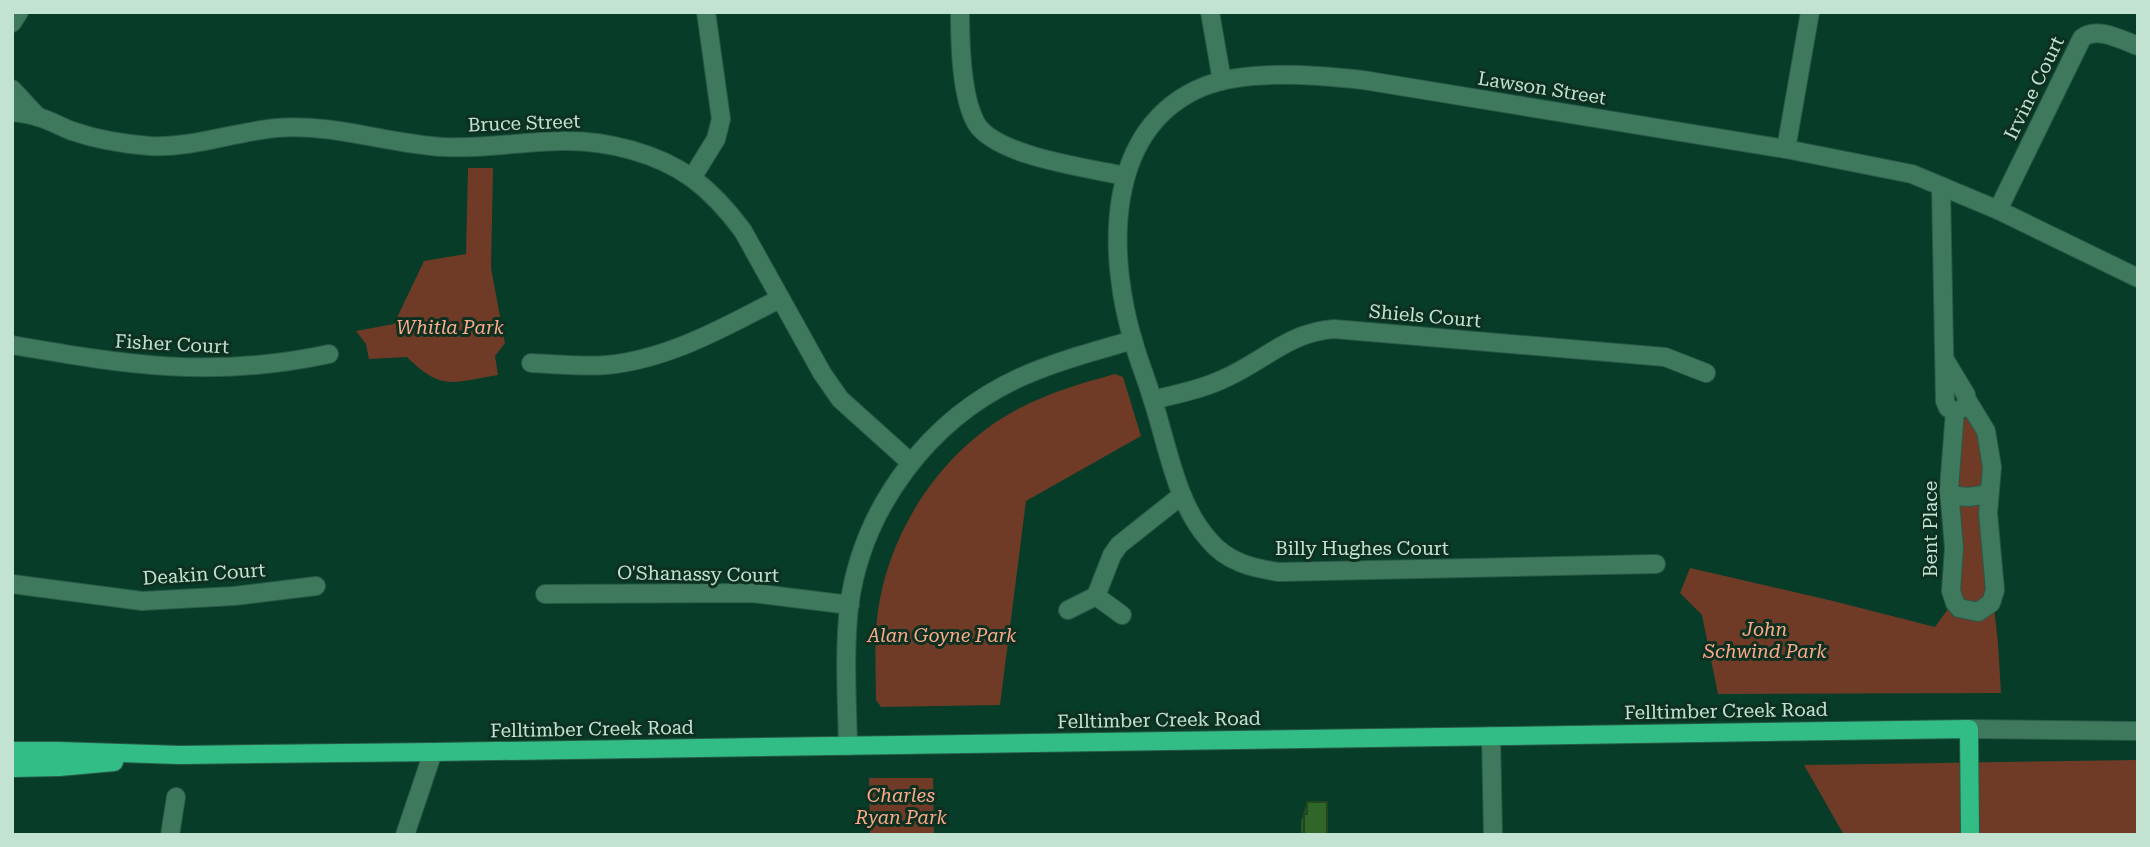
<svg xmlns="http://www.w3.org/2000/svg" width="2150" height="847" font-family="'Roboto Serif',serif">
  <rect width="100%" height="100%" fill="#063c28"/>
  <g fill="#6f3b27">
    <path d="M468,168H493L491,268L505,343L495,356L498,375C453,382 442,392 407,357L369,359L366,344L356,331L394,324L424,261L466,254Z"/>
    <path d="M1115,374L1123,377L1141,436L1026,501L1000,705L881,707L876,700C876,666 873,632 880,599C895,520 948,445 1020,408C1051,392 1082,383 1115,374Z"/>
    <path d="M1972,415L1985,441L1984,517L1998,643L2001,693L1718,694L1702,615L1680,593L1690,568L1833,601L1935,627L1948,609L1958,422Z"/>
    <path d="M2138,760V835H1844L1804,765Z"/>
    <path d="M869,778H933L934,835H870Z"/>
  </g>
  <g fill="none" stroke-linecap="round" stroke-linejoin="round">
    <g stroke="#285a47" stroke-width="20">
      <g id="minor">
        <path d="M960,12C960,44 961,96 976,123C995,156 1088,168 1125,176"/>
        <path d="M1210,12L1222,81"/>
        <path d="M12,23L19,12"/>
        <path d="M12,89L38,117"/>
        <path d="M12,112C21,113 30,114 38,117C50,120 61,127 72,131C98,140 124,144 150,146C193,148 234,132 276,128C333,123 388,144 444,147C486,149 525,141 566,141C608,141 657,153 692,178C711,192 729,212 743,231L822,373L840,399L910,462"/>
        <path d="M1786,149L1810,12"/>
        <path d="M692,178L716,139L721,119L706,12"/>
        <path d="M1941,186L1945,401L1948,408L1955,411"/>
        <path d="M1998,210L2082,38C2097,26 2122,40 2138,46"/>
        <path d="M12,345C128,365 212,379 329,354"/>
        <path d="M1945,360L1966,395L1967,402L1964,408"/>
        <path d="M531,363C556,364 582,367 607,365C669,359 725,327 779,299"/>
        <path d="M1153,400C1176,394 1200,390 1221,380C1262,363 1288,332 1334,329L1665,357L1706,373"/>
        <path d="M1955,411L1949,489L1954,548L1951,591L1955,603L1959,608L1978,612L1991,603L1995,590L1988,513L1992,467L1986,431L1967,400"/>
        <path d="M1949,495L1968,497L1989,494"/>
        <path d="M1656,564L1279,572C1252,568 1227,562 1209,540C1175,502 1168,445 1152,398C1147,381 1140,364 1135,347C1107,259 1102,127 1205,86C1248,69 1317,75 1363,80L1786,149L1912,174L1998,210L2138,278"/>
        <path d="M12,584L142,601L234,596L316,586"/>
        <path d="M545,594L753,593L850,605"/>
        <path d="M1096,596L1112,555L1119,545L1182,495"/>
        <path d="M1068,610L1096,596L1122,615"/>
        <path d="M1969,729L2138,731"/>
        <path d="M1491,736L1493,835"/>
        <path d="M848,746C847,700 844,652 849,607C862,507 930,418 1021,377C1057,361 1095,351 1133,340"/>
        <path d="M170,835L176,797"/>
        <path d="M405,835L433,752"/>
      </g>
    </g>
    <g stroke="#285a47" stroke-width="20">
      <g id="major">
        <path d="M12,751H59L180,755L433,752L1969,729L1970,835"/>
        <path d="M12,768L59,767L114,762"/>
      </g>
    </g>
    <use href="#minor" stroke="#3f795d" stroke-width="18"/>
    <use href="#major" stroke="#33bd86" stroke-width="18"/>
  </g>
  <path fill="#2a5825" d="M1307,802L1327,835H1301V821L1304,814L1305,809Z"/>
  <path fill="#31662b" stroke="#22471e" stroke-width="2" d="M1307,802H1327V835L1304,834V814H1307Z"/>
  <g text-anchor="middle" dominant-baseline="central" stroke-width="6" stroke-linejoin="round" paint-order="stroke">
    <g font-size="19" fill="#c3e3d2" stroke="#0d3021">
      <text transform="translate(1542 88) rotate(9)">Lawson Street</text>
      <text transform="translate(2034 88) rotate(-64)">Irvine Court</text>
      <text transform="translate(524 123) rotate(-2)">Bruce Street</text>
      <text transform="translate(1425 316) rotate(5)">Shiels Court</text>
      <text transform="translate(172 344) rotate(3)">Fisher Court</text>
      <text transform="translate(1930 529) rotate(-90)">Bent Place</text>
      <text x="1362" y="548">Billy Hughes Court</text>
      <text transform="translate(204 574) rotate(-4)">Deakin Court</text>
      <text transform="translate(698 574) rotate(1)">O'Shanassy Court</text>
      <text transform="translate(1726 711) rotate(-1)">Felltimber Creek Road</text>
      <text transform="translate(1159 720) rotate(-1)">Felltimber Creek Road</text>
      <text transform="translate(592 729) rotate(-1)">Felltimber Creek Road</text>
    </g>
    <g font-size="19" font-style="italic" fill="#ffaa8a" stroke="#0d3021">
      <text x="450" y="327">Whitla Park</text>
      <text x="1765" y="629">John<tspan x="1765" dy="22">Schwind Park</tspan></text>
      <text x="942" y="635">Alan Goyne Park</text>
      <text x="901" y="795">Charles<tspan x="901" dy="22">Ryan Park</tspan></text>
    </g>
  </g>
  <rect width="2150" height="847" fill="none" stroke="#c3e3d2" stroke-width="28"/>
</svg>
